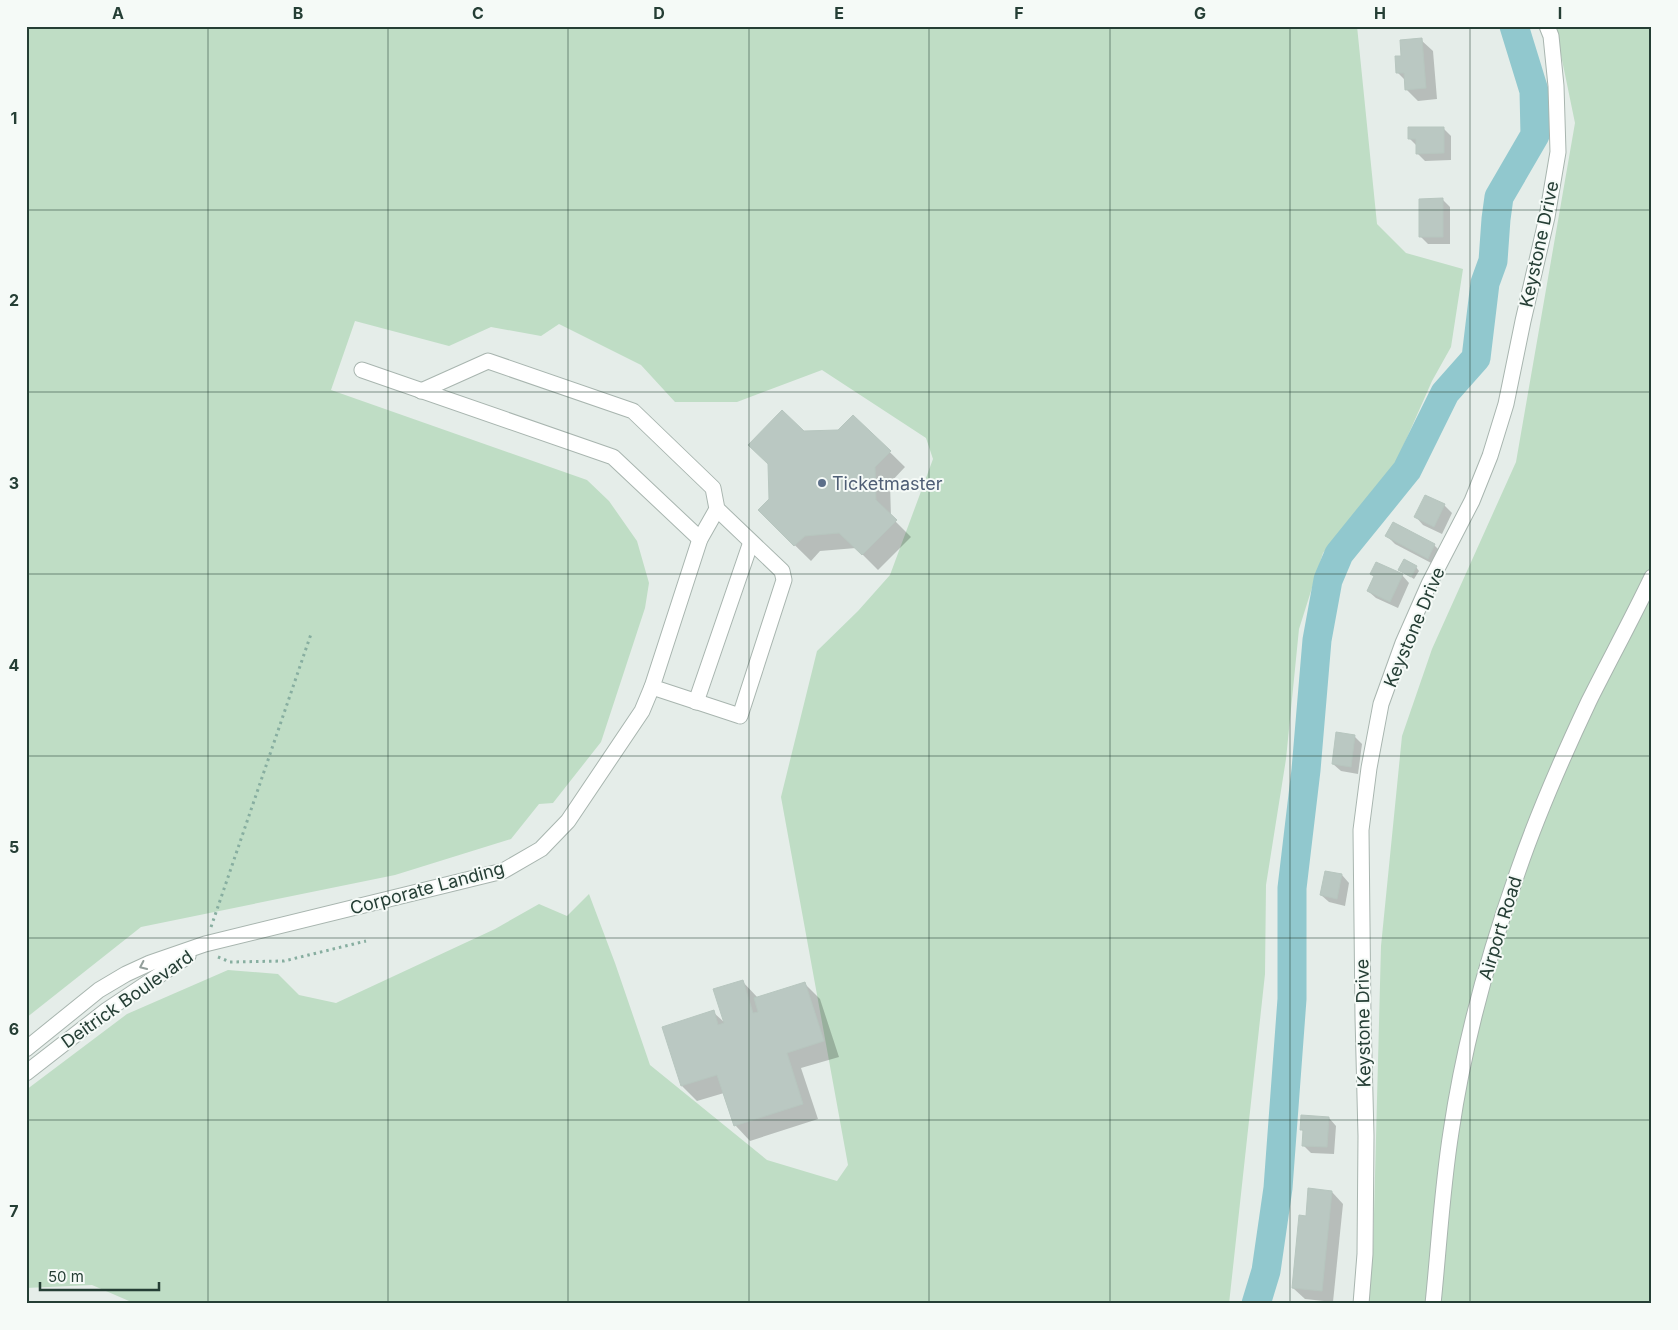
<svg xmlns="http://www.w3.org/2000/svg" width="1678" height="1330" font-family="Inter,sans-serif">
  <rect width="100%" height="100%" fill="#e5ede9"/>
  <g fill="#bfddc5">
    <path d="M26,26H1357L1377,224L1406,253L1463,269L1451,347L1432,381L1383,492L1323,553L1299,629L1286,759L1266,885L1265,974L1229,1304H136L92,1285L26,1288V1090L127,1014L228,970L278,974L299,995L336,1003L495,929L539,904L567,916L589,894L615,963L650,1065L767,1160L837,1181L848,1165L781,797L817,651L858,611L890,575L933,459L926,438L822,370L737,402H675L641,365L559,324L541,336L491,327L449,346L355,321L331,390L587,480L609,501L637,541L649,583L645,608L601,742L553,803L539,804L511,839L395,875L141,927L26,1018Z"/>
    <path d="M1555,26H1652V1304H1364L1373,1253L1381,946L1402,736L1432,649L1516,462L1575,123Z"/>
  </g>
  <g fill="#0003">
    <path d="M1421,40L1433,51L1437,99L1418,101L1406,89V81L1398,73L1403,57Z"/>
    <path d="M1443,128L1451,136V160L1425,161L1417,153V146L1409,138Z"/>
    <path d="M1442,199L1450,207V244H1428L1421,237Z"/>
    <path d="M853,416L905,467L890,483L891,517L911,537L878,570L856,548L820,551L811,561L759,510L770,500L804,432H838Z"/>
    <path d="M1444,505L1452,513L1442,534L1423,525L1416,517Z"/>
    <path d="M1387,536L1434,545L1442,553L1435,565L1395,544Z"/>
    <path d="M1416,567L1419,571L1414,579L1400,570Z"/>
    <path d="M1372,574L1402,575L1409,583L1398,608L1376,598L1368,591L1375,577Z"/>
    <path d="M1354,736L1362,744L1358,774L1341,771L1333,764Z"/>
    <path d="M1342,875L1349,883L1345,906L1329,902L1321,895Z"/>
    <path d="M742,981L758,998L804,983L820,999L839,1057L801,1068L818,1119L750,1141L735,1125L724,1093L697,1101L682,1086L713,1012L725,1023Z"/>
    <path d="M1329,1118L1336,1126L1334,1154L1311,1153L1303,1145L1304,1132L1301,1129Z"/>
    <path d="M1332,1192L1343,1204L1333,1302L1305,1299L1293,1288L1307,1217Z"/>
  </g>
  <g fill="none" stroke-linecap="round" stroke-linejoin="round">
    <path stroke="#91c8ce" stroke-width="29" d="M1256,1304L1266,1271L1278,1188L1292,999V888L1306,770L1317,640L1328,580L1339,554L1407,470L1445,393L1476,358L1485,283L1493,261L1496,219L1499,197L1535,135L1534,91L1514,26"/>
  </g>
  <g fill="#bac8c2" stroke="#b7c6bf">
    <path d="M1422,38L1426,88L1405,90L1404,73H1396L1395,56H1401L1400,40Z"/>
    <path d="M1408,127H1444V153L1416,154V139H1408Z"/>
    <path d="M1443,198V237H1419V199Z"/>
    <path d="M782,410L804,431L838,430L853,415L891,451L875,467L876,500L897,520L862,555L839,533L805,536L794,546L758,510L769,499L768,464L748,445Z"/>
    <path d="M1425,495L1445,504L1434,527L1414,517Z"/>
    <path d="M1393,522L1435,544L1428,559L1385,536Z"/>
    <path d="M1404,559L1417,566L1411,577L1398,570Z"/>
    <path d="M1376,562L1403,574L1390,602L1367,591L1374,576L1370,574Z"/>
    <path d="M1336,732L1355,735L1351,767L1332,764Z"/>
    <path d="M1325,871L1342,874L1337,899L1320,895Z"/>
    <path d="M743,980L753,1013L758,1012L754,998L805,982L824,1041L787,1053L803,1104L734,1126L717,1075L681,1086L662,1027L714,1010L718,1025L724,1023L713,989Z"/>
    <path d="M1301,1115L1329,1117L1327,1147L1302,1146L1303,1130H1300Z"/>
    <path d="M1308,1188L1332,1191L1322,1291L1292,1288L1299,1215L1306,1216Z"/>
  </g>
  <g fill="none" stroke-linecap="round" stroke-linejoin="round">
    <g stroke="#a8b5af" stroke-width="17">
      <g id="minor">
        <path d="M362,370L613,457L700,539"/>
        <path d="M421,391L488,361L633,411L713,488L717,509L782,571L784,580L740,716L652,687L700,539L717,509"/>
        <path d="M696,702L751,542"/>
        <path d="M26,1049L99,990L126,974L150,963L205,944L503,871L541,849L568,821L642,711L652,687"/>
        <path d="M26,1073L107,1010L188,956"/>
        <path d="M1361,1304L1365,1254L1366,1136L1363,1017L1361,830L1369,768L1381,704L1403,643L1429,584L1472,501L1490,456L1506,404L1523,321L1547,217L1558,152L1556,86L1551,36L1547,26"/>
        <path d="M1433,1304C1439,1246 1442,1189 1451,1132C1464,1043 1488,956 1518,871C1538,813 1563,756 1589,701C1610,659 1632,619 1652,577"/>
      </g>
    </g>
    <g stroke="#87aea0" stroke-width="3" stroke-dasharray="2.5 4" stroke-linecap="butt">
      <path d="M211,927L311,634"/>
      <path d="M218,957L230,962L284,961L366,941"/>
    </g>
    <use href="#minor" stroke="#fff" stroke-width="15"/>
  </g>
  <defs><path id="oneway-chevron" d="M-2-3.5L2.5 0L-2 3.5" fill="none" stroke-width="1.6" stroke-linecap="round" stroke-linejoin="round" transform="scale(1.25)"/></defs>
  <use stroke="#929e9a" href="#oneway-chevron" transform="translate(143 966) rotate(155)"/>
  <path fill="none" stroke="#253e35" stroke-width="1" stroke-opacity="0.55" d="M208,26V1304M388,26V1304M568,26V1304M749,26V1304M929,26V1304M1110,26V1304M1290,26V1304M1470,26V1304M26,210H1652M26,392H1652M26,574H1652M26,756H1652M26,938H1652M26,1120H1652"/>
  <circle fill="#5c6f8a" stroke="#f5faf7" stroke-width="2" cx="822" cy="483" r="5"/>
  <g text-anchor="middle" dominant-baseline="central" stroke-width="4" stroke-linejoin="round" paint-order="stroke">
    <g font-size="18" fill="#253e35" stroke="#f5faf7">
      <text transform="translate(1539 244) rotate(-78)">Keystone Drive</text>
      <text transform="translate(1414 627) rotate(-67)">Keystone Drive</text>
      <text transform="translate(427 888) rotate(-15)">Corporate Landing</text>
      <text transform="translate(1500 928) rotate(-73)">Airport Road</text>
      <text transform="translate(127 999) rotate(-35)">Deitrick Boulevard</text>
      <text transform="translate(1363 1023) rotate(-91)">Keystone Drive</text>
    </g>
    <g font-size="18" fill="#4e5e75" stroke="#f5faf7" text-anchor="start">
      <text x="832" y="483">Ticketmaster</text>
    </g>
  </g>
  <rect width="1678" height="1330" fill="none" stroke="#f5faf7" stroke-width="55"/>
  <path d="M40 1282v8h119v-8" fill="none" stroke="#253e35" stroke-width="2.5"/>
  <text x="48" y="1282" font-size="15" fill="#253e35" stroke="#f5faf7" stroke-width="4" paint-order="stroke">50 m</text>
  <rect x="28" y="28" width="1622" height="1274" fill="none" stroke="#253e35" stroke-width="2"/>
  <g font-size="16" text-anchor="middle" font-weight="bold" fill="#253e35">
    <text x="118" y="19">A</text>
    <text x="298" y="19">B</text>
    <text x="478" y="19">C</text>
    <text x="659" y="19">D</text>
    <text x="839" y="19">E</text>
    <text x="1019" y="19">F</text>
    <text x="1200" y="19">G</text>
    <text x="1380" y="19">H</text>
    <text x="1560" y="19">I</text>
    <text x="14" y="124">1</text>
    <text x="14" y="306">2</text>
    <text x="14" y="489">3</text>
    <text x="14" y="671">4</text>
    <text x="14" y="853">5</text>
    <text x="14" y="1035">6</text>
    <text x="14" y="1217">7</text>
  </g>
</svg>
